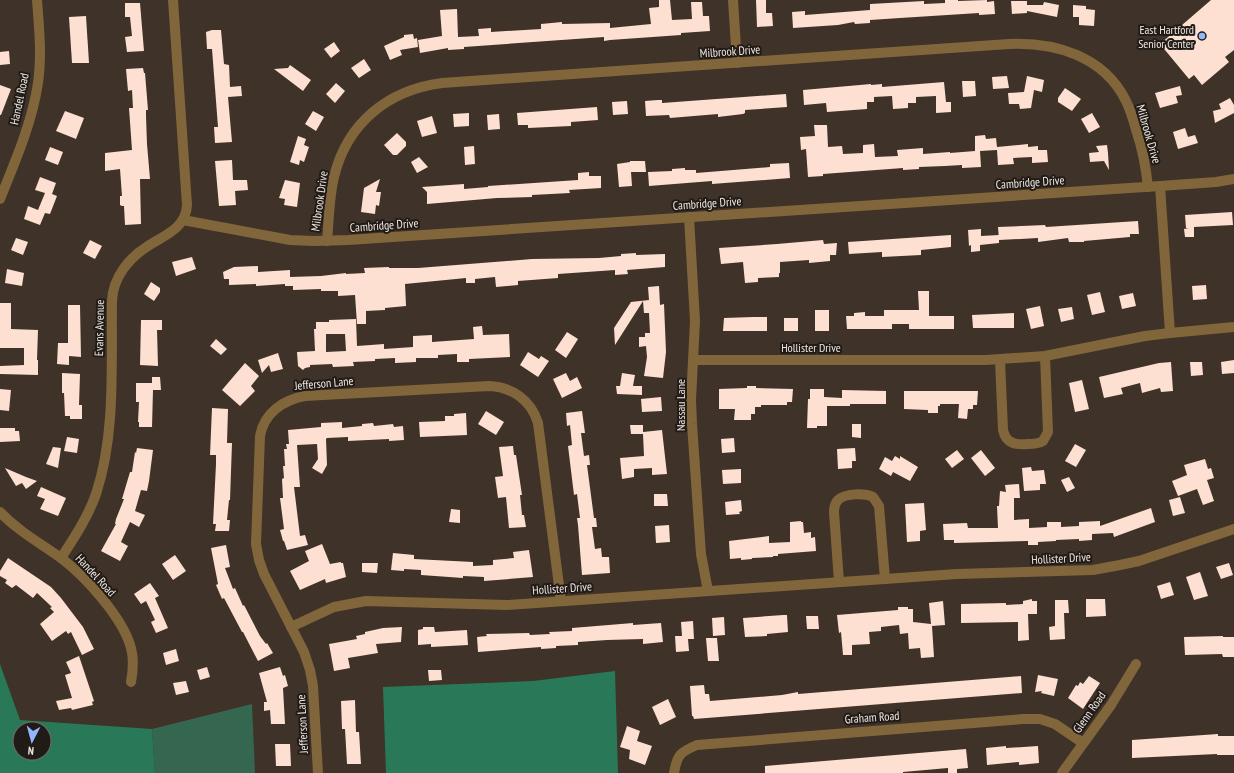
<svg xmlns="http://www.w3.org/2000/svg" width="1234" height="773" font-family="'PT Sans Narrow',sans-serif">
  <rect width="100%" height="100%" fill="#3f3228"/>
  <path fill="#356750" d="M252,704L255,773H155L152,729Z"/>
  <g fill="#297959" fill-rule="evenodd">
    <path d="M0,664L20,720L152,729L155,773H0ZM20,729H44V753H20Z"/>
    <path d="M615,671L618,773H386L383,687L533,681Z"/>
  </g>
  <g fill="#fde0d1" fill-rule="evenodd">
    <path d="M659,0H670L672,20L692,19L691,2H702L703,16H709L710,31L681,33V35L610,40L604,41V37L464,47V49L448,50V48L420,53L418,40L442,36L440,10L457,9L458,37L479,36L478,29L491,28V32L541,29V24L562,22V24L610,23V28L651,24L649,8L659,7Z"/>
    <path d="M756,0H766V13H772L773,26L757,27Z"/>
    <path d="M945,0H958V1L987,0V2L994,1L995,14L979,15V13L900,18L870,20V23L855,24L854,22L838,25L793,28L792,12L805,11V15L870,10V4L924,1V4L945,3Z"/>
    <path d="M1211,0H1234V50L1225,57L1229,62L1202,85L1194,75L1189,79L1160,44Z"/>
    <path d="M1011,1H1027V5H1043L1044,2L1059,5L1057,17L1027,11V13L1012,14Z"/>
    <path d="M125,3H140L144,51L127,52L125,37L132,36L130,17H125Z"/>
    <path d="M1073,5L1086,6V9L1095,10L1094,26L1079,25V17H1073Z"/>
    <path d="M86,16L89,63H72L69,17Z"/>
    <path d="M212,30H221L224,64L229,65L230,87L241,86L242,96L228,97L232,142L215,143L214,127H218L212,49H207L206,32Z"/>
    <path d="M413,34L414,39L417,38L418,47L400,50L402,55L390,60L384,46L404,37V35Z"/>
    <path d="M334,42L340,51L331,58L324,49Z"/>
    <path d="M9,51L10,64L0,65V52Z"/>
    <path d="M364,59L371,70L359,78L351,68Z"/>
    <path d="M290,65L311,80L303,91L274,69L288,68Z"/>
    <path d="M143,68L144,73H145L148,110H146V116L147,144L150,179H140L141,224L125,225L124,206H122L120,205V196H122L120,169L105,171V153L132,150L129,108H133L132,90L128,91L126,69Z"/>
    <path d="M1007,76L1009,88L993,89L992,77Z"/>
    <path d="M1027,76L1044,80L1042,92L1034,90L1031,108L1020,109L1019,104H1009L1008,93L1024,92Z"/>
    <path d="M962,81H975L976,96L963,97Z"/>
    <path d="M944,82L946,102H951V112L936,113V96L916,97V103H908V108L893,109L892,96L874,97V102H867V109L827,112L826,103L804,105L803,90L871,84V85L882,84V87Z"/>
    <path d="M336,83L345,91L335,103L326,94Z"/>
    <path d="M0,85L11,89L1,115H0Z"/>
    <path d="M1180,86L1182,95L1176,96L1178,103L1160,108L1155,93Z"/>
    <path d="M1065,88L1081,99L1072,111L1058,102V98Z"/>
    <path d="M786,94L787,107L745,110V113L743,114L718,117V114L670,118L669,115L646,116L645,101L658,100H662V103Z"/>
    <path d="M1230,98L1234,105V113L1215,123L1213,111L1221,109L1219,104Z"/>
    <path d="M627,101L628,114L613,115L612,102Z"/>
    <path d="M597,107L598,120L571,122V126L528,128V125H518L517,113Z"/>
    <path d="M65,111L84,118L76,139L56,131Z"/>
    <path d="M313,111L324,117L316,131L305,124Z"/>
    <path d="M469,113V126L454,127L453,114Z"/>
    <path d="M1092,113L1100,127L1089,133L1081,119Z"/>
    <path d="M499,114L500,129L488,130L487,115Z"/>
    <path d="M432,116L437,133L422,137L417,121Z"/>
    <path d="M814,125H827L828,147L842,146L843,154L863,153V145L874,144L875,157L898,156L897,150L923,148V154L950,152V153L975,151V136L985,135L986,139L996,138L997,147L1028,144V147L1038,146V150H1047L1048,162L1032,163V157L1013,158L1014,164L998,165L997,150L980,151L981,167L962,168V165L945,166L919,167V169L903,170V168L823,174V176L808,177L806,149L801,150L800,137L815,136Z"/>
    <path d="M1185,128L1188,137L1195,135L1198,143L1178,149L1173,132Z"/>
    <path d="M397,133L406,142V146L397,155H393L384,145Z"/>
    <path d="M298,136L306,139L304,145L309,147L304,162L300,160L299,165L290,162Z"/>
    <path d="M1107,145L1108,153L1109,170L1104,161L1090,162L1089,153L1099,152L1096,146Z"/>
    <path d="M474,146L475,164L465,165L464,147Z"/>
    <path d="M50,147L63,152L58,165L45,160Z"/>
    <path d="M419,157L428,167L417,173L411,162Z"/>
    <path d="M232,160L233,180H247L248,190L235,191L236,205L219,206L215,161Z"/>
    <path d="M630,161H645L646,172H631L632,186L619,187L617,164L630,162Z"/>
    <path d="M789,163L790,178L712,184V181L649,186L648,172L672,171V169L685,168V170H696V173L770,167V164Z"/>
    <path d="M589,172V176H601V188L569,190L570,193L532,195V197L497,198L427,204V192L422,187L464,184V189L488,187V186L578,180V173Z"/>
    <path d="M40,177L56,183L52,194L57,196L50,214L45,213L40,225L24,219L28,206L38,210L45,193L35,190Z"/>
    <path d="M380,179L376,192H381L379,206L376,205L375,214L361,212L364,188Z"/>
    <path d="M285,180L300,183L297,207L284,205L285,199L279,198Z"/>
    <path d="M1232,212L1233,225L1194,227V237H1185L1184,229L1189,228H1186L1185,215Z"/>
    <path d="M1138,221L1139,234H1130V237L1084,241V242H1069L1068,238L1038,242V238L999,240L998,227L1045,225L1046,227Z"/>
    <path d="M981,229V236L999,235V243L980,245V251L971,252V245L969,246L968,230Z"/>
    <path d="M951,235V247L921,250V255L882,257V252L849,254L848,242Z"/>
    <path d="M16,238L28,242L23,255L11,250Z"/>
    <path d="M90,240L102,246L95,259L83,253Z"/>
    <path d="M823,240L824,244L837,243L836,255H830V261L809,263V260L780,262V273H779V277L758,278V282L745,283L743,262L721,264L719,248L777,244Z"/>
    <path d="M636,253V255L665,254V267L627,270L628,274L615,275V270L558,274V278L518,281V285L496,287L495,277L475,279V283H466V278L405,284L406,306L385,308V310L366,311V324H357L355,295L338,296V291H321V289L293,290V286H285V284L256,286V284L229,285V279H224L223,272L234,267L258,266V272L290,270V277L321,276L346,273V274L365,273L364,268L389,267V268H418L532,259L599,258L621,256V254Z"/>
    <path d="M192,257L196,269L176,276L172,262Z"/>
    <path d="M7,269L24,273L22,286L5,283Z"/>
    <path d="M151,282L160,288V292L154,301L144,294Z"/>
    <path d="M1206,285L1207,299L1193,300L1192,286Z"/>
    <path d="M659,286L660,305L664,304L666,352L663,378L644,376L647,357L646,346L639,347V337H645V333H650L649,313H644L643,301L615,345L614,328L631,302L649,300L648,287Z"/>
    <path d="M918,291H929V316H954V329H909V324H892V329H847L846,316H854V313L865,312V316H884V310H919Z"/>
    <path d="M1100,292L1105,312L1092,315L1087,295Z"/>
    <path d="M1133,293L1136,306L1122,309L1119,296Z"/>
    <path d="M0,303H11V329L38,330L37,360H38V375L0,374V366L24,365V348H0Z"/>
    <path d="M68,305H80L81,357L69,356V365L57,364L58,343H68Z"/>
    <path d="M1040,306L1044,326L1031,329L1026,309Z"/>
    <path d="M1072,307L1074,319L1061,322L1058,309Z"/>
    <rect x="815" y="310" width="14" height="21"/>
    <path d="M1014,313V328H973L972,315Z"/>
    <path d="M753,317H767V331H723L724,318Z"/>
    <rect x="784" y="318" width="14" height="13"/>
    <path d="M356,319L357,346L384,344V349L413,347V336L432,335V342L474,339L473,327L482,326L483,335L509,334L510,357L469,359V362H457V354L438,355V358H416V362L395,363V358L375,359V361L353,362L354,366L333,367L332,364L310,365V367L305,368L303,370L298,366L297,352L315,351L314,329H316V322H329V320ZM326,334H345L346,351L326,352Z"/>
    <path d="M141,320H162V330H157L158,366L140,365Z"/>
    <path d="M567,332L578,339L566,358L555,350Z"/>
    <path d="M216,339L227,349L221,355L210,346Z"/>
    <path d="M528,352L539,359L541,356L549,361L538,377L520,365Z"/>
    <path d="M278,353L283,369L271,372L269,365L262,373L258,360Z"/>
    <path d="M1234,360V373L1222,374L1221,362Z"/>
    <path d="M1171,362L1173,391L1161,392L1160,388L1142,393L1140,383L1121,388L1123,394L1104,398L1099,377L1159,363Z"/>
    <path d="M1190,362H1202L1203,375L1191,376Z"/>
    <path d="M245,363L259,376L251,386L255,391L240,406L222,390Z"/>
    <path d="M62,373L80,374L79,405H82V419H70V416H65L64,393H62Z"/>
    <path d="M566,373L570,381L577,377L582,388L562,398L553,379Z"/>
    <path d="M622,373L635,375L633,386H642V395L617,394L616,386H620Z"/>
    <path d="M152,377H160L161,390H153L152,427H139V422H138L139,402H136V383H152Z"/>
    <path d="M1082,380L1089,409L1075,412L1069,383Z"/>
    <path d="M747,386H756V388L793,389L792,402H787V405H761V407H755V414H751V420H734L735,409H719V389L747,388Z"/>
    <path d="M0,389L11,390L9,411L0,410Z"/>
    <path d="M810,389H824V397L842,398V390L886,391V404H850V406H827V426H817V428H807L808,399H810Z"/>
    <path d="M904,391H978L977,405H973V409H968L967,419L958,418L959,404H940V406H938V413H928V410L904,409Z"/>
    <path d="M661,397L662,411L642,412L641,399Z"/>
    <path d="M212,408L228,409L227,443H232L230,500H229L227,520H230L229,531H215L216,524H213L216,464V455H210Z"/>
    <path d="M486,411L504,422L496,435L478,424Z"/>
    <path d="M582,411L585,433H581L584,456L589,455L590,465H587L594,518H596L597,527H592L595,549L601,548L602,557H609L610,573L582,575L578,525L577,518H580L577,494L574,495L568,446L572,445L570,425L567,426L566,413Z"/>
    <path d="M466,413L467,435L420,437L419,422L445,421V416H454V414Z"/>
    <path d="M342,422V428L362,426V424L373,423L374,426L393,424L394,427L403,426L404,440L389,441V439L348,441V437L327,438L326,439L327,465L322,474L312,468L318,459L317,444L297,445L300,487H294L300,536L305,535L308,545L287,550L284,541H283L280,530L284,529L280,498H283L282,479L284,478L283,466H285L284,449H287L286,444H289L288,430L321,427V423Z"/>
    <path d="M852,424H861V438L852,437Z"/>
    <path d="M630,425H643V432L662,430L667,474L652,475V468L634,469V477L622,479L620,458L644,456L643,434H631Z"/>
    <path d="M0,428H15V431H19L20,441L0,442Z"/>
    <path d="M67,437L79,439L77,453L64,451Z"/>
    <path d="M734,438L735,452L722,453L721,439Z"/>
    <path d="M1075,444L1086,450L1076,467L1065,461Z"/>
    <path d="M513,446L514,455H516L522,495H520L522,515H524L526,527L509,528L506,497L498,498L495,477L503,476L499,447Z"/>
    <path d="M53,447L61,448L58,468L46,464Z"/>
    <path d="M137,448L153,450L149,481L147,491L141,490L135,511L145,515L139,527L130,522L121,542L128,546L120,561L101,551L116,524H115L116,519L124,499H122L130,472H132L135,452L136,453Z"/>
    <path d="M855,448L856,461H852V468L838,469L837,449Z"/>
    <path d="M957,450L964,459L952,468L945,459Z"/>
    <path d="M981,450L995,468L985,476L971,458Z"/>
    <path d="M895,456L900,459V456L918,467L910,481L893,472L891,476L879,469L885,457L892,461Z"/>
    <path d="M1205,459L1208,469L1211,468L1214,478L1207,480L1214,501L1203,505L1197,489L1178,496L1172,481L1187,475L1184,465Z"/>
    <path d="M1031,467L1032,471L1044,470L1046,484H1040V490L1024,491L1022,468Z"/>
    <path d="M5,468L26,477L37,481L26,489L22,483L16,486Z"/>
    <path d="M741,469V483L723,484L722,470Z"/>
    <path d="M1069,477L1075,488L1067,492L1061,480Z"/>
    <path d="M1019,484L1020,498H1014V520L1029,519V528L1047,527V522H1061V527L1079,526V522L1100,521V526L1151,508L1155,522L1114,537L1113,533L1092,534V540L1079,541V539L1056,540V541L1038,542V545H1028V541L954,543V540H944L943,524L967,523L968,528H998L997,506H999L1000,491L1006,492L1005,485Z"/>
    <path d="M41,487L66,498L58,516L40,509L45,499L37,496Z"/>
    <path d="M654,494H667L668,506H654Z"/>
    <path d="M1180,497L1185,513L1173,516L1169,500Z"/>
    <path d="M741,500L742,511L739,512L740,514L726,515L725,502Z"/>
    <path d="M924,503L926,530L920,531V541L907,542L905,504Z"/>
    <path d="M451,509L460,510V523L449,522Z"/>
    <path d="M801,521V522H803L804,533L811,532V538L815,537L816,551L778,554V556H773V557L752,558V559L741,560V558L730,559L729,541L769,536V543L790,542V522Z"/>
    <path d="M669,525L670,542L656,543L655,526Z"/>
    <path d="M322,544L330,564L341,562V563H343L346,577L326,583L325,579L300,590L290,571L309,561L305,551Z"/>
    <path d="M226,545L230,567L225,568L233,589L235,588L243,606L244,605L260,636L266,644L267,643L273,653L258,661L243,632H242L224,598L222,599L216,585L218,584L211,548Z"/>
    <path d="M529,550L533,577L484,581V577L463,576V578L421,575V570L404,569V571L391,570L393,553L414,555V559L473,562V566L493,565V560L514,558L513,552Z"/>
    <path d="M175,555L186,571L173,580L162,564Z"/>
    <path d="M8,558L51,587L61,598L83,627L94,649L82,655L71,632L68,634L66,631L52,641L40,624L54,612L50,608L52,607L37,593L33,598L16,585L12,588L5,583L7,580L0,576V571Z"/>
    <path d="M362,563H378L377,573L362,572Z"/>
    <path d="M1229,563L1233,575L1221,579L1216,567Z"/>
    <path d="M1200,572L1208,596L1194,600L1186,577Z"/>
    <path d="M1170,582L1174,595L1161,599L1157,586Z"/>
    <path d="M150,583L159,596L155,598L168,628L156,633L151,622L155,620L146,601L141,604L134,594Z"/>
    <path d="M1032,599V601H1037V614H1028L1029,640L1018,641V622L961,623V604L1006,603V605L1023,604V601Z"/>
    <path d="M1086,599H1105L1106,616L1086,617Z"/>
    <path d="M1055,600H1068L1069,613H1064L1065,639L1050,640L1049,627L1055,626Z"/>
    <path d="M943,601L945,625L932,626L934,657L921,658L920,648L909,649L908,633L900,634L899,625L881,627V631L869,632L870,644L852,645V655H843L841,632L839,633L837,615L898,610V607H908V609H913V622L931,624L929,603Z"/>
    <path d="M783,615H787L788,632L767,634V636L745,637L743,618Z"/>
    <path d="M806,616H818L819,629H807Z"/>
    <path d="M724,617L725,635L713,636L712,618Z"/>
    <path d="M693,621L694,639H688L689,651L676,652L675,636H682L681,622Z"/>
    <path d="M633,623V625L661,623L663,642L643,644V639L607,640L578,642V645L556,646V648L541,649V647L478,652L477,637L487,636L486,634L529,633L530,635L550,634L549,632L572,631V628Z"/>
    <path d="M402,627L401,642L376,644L378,653L348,658L350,668L334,671L329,644L357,639L356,636L365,634V632L383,628Z"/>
    <path d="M423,627H434L435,632L467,630L468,645L431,647V644L418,645V630L423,629Z"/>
    <path d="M1223,636V637H1234V657H1223L1222,654L1185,655L1184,637Z"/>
    <path d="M706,638H717L719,661H708Z"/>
    <path d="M176,649L179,661L166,665L163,653Z"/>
    <path d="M79,656L94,701L92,702L93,705L72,710L71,708L59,710L56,701L72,698L65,675L71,673L66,662Z"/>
    <path d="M207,667L210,677L200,680L197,670Z"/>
    <path d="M280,667L283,676L285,675L288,686L283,688L285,724H271L270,710L264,711V702H267L259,673Z"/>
    <path d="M428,670H441L442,680L429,681Z"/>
    <path d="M1038,675L1058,679L1054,696L1041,693L1042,691L1035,692Z"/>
    <path d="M1021,676L1022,693L694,719L693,716H692L690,686L704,685L705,694H709L710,701L782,695L798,692V694Z"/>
    <path d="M1089,676L1100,683L1083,709L1068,698L1076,685L1078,686L1080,682L1083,684Z"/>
    <path d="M186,681L189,692L176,695L173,683Z"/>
    <path d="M668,699L676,717L660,725L652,707Z"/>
    <path d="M355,700L356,732H359L361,764H347L345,729H342L341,701Z"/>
    <path d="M627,726L640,731L637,741L652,746L645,765L629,759L630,750L620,747Z"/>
    <path d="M1218,734V736H1234V755H1217V754L1132,758V740Z"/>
    <path d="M275,744H290L291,766H276Z"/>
    <path d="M1006,746V748L1038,746L1039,763L1019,765V762L987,765L986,748Z"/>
    <path d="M966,749L968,768L957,769V773H948V768L903,772V773H765V766Z"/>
  </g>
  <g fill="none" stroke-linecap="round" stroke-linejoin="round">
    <g stroke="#81663b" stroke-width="10">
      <path d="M733,0L737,63"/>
      <path d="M1160,186L1170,333"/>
      <path d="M0,199C15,162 32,123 38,83C42,55 39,27 37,0"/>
      <path d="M689,217L695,321L691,400L692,424L701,554L708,591"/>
      <path d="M183,220L290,240L314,241L348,240L1160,186L1216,182L1234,179"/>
      <path d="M327,241C329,220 329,198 334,177C347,123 388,90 442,83L1009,44C1055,42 1104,56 1126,101C1131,111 1134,122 1137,133C1143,151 1146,168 1148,187"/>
      <path d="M694,360H986L1045,356L1145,336L1170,333L1234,327"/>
      <path d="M1000,360L1003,430C1006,444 1016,445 1028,444C1033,444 1038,444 1043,441L1048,432L1045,356"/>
      <path d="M0,512C18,531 40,543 61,558C86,577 123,618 131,648C134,659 133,671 131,682"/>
      <path d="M61,558C74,538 88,517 96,494C116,434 111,364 112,301C113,277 129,258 148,246C165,235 186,228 187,205L173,0"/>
      <path d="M839,582L834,512C834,508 835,503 838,500C845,493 865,493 873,497L879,506L885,579"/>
      <path d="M291,627L334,607L366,601L507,605L957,574L1093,570L1120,565L1139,561L1234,529"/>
      <path d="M318,773L313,686L310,670L304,652L264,574L259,560L256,544L260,436C264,413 283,400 305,396L489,386C512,387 531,400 538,423L561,601"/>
      <path d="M674,773C677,755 680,752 697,745L1023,719H1040L1055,724L1083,743"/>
      <path d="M1062,773L1111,705L1136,664"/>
    </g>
  </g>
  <circle fill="#93b7fd" stroke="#211b17" stroke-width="1.5" cx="1202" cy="36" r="4"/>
  <g text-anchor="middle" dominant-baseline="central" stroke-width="4" stroke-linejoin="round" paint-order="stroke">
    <g font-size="12" fill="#efe7e0" stroke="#211b17" text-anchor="end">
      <text x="1194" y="29">East Hartford<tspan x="1194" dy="14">Senior Center</tspan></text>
    </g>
    <g font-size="12" fill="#efe7e0" stroke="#211b17">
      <text transform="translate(730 51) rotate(-4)">Milbrook Drive</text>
      <text transform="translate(19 99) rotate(-78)">Handel Road</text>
      <text transform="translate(1149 134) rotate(74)">Milbrook Drive</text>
      <text transform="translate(1030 182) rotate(-4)">Cambridge Drive</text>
      <text transform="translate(319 201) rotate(-82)">Milbrook Drive</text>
      <text transform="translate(707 203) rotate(-4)">Cambridge Drive</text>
      <text transform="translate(384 225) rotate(-4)">Cambridge Drive</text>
      <text transform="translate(99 328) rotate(-89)">Evans Avenue</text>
      <text x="811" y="347">Hollister Drive</text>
      <text transform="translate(324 383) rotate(-5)">Jefferson Lane</text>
      <text transform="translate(680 405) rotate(-90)">Nassau Lane</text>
      <text transform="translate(1061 558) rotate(-3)">Hollister Drive</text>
      <text transform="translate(96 575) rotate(47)">Handel Road</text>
      <text transform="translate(562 588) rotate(-4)">Hollister Drive</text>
      <text transform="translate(1089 712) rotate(-55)">Glenn Road</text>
      <text transform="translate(872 717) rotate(-4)">Graham Road</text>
      <text transform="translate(302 724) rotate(-93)">Jefferson Lane</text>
    </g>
  </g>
  <g transform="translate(32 741) rotate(186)"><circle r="19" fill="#211b17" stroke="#736d67"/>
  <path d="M0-3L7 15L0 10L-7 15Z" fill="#93b7fd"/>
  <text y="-6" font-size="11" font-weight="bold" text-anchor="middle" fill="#efe7e0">N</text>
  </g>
</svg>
